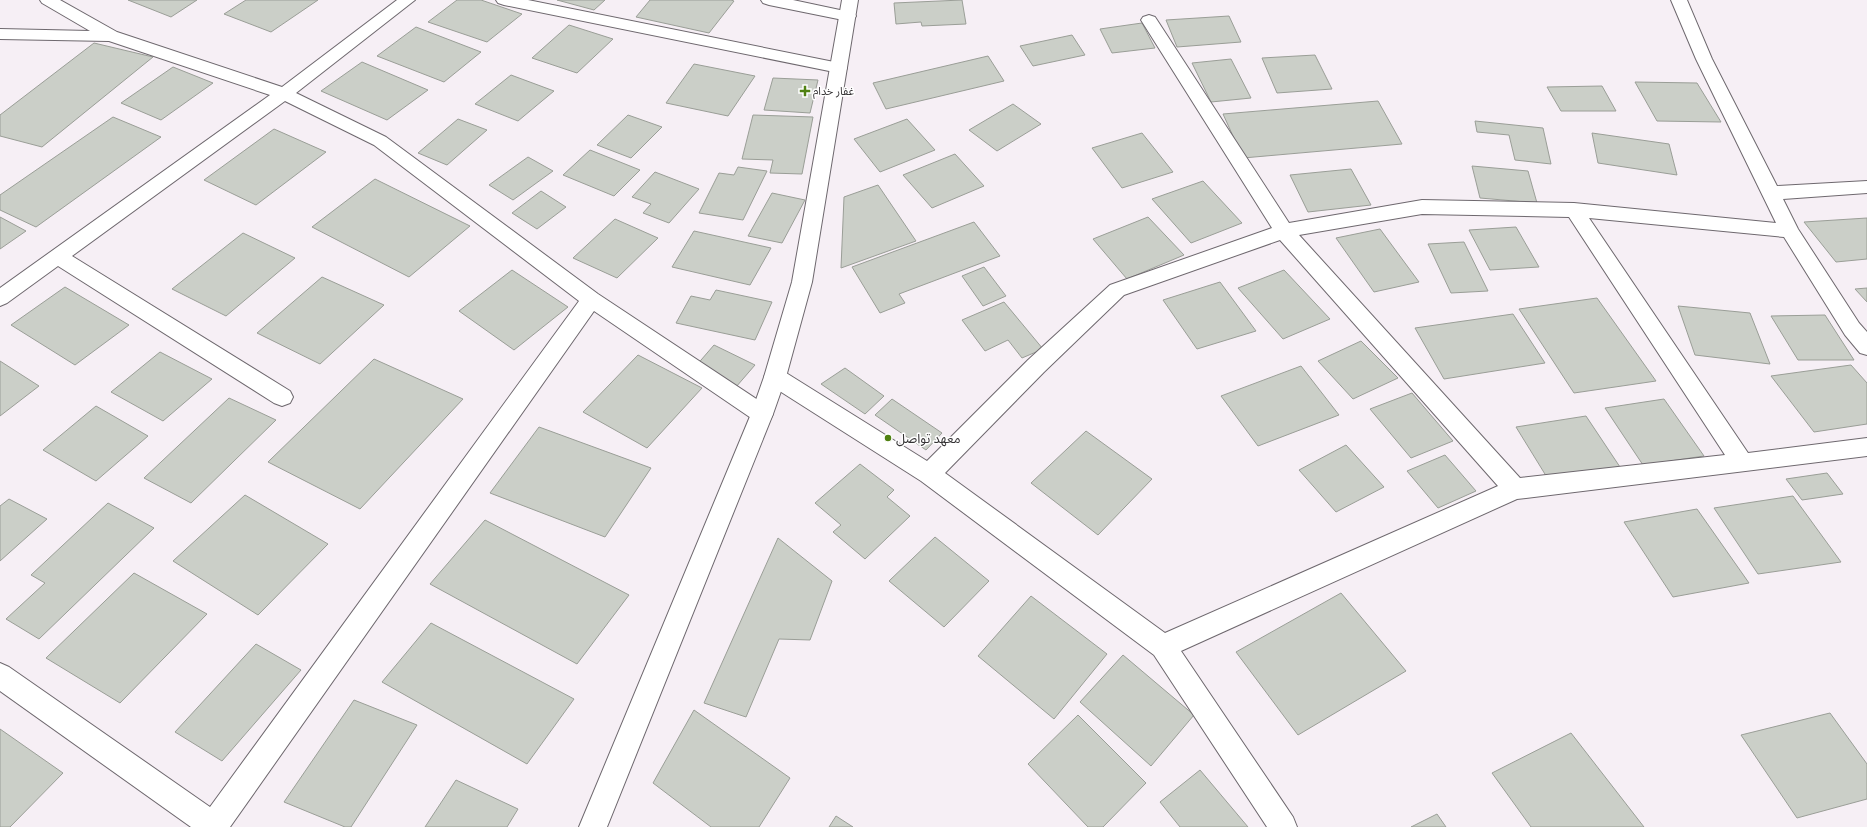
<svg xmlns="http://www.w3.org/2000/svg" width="1867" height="827" font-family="Karla,'Noto Sans Arabic',sans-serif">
  <rect width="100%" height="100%" fill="#f6eff5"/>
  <g fill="#cbcfc8" stroke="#9a9e97">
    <path d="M128,0H197L171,17Z"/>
    <path d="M246,0H318L271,32L224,14Z"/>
    <path d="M457,0H481L522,14L487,42L428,22Z"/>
    <path d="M557,0H605L594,10Z"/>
    <path d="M650,0H731L734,1L709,33L636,17Z"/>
    <path d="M962,0L966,24L922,26L921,22L896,24L894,3Z"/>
    <path d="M1229,16L1241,42L1177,47L1166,20Z"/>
    <path d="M1142,23L1155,48L1112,53L1100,29Z"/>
    <path d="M569,25L613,39L577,73L532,58Z"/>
    <path d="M416,27L481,52L444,82L377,56Z"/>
    <path d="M1072,35L1085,55L1033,66L1020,46Z"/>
    <path d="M94,43L153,57L42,147L0,136V115Z"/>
    <path d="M1315,55L1332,89L1277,93L1262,58Z"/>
    <path d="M988,56L1004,81L886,109L873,83Z"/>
    <path d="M1231,59L1251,98L1211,102L1192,63Z"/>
    <path d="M362,62L428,90L387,120L321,91Z"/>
    <path d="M694,64L755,76L728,116L666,103Z"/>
    <path d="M173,67L213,83L161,120L121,103Z"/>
    <path d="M511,75L554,91L518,121L475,104Z"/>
    <path d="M773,78L818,80L810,113L764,110Z"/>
    <path d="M1635,82L1697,83L1721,122L1657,121Z"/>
    <path d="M1602,86L1616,111H1561L1547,87Z"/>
    <path d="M1378,101L1402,144L1243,158L1223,114Z"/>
    <path d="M1013,104L1041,124L997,151L969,130Z"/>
    <path d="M628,115L662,127L631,158L597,145Z"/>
    <path d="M753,115L813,117L802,174L770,173L773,160L742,159Z"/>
    <path d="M113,117L161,137L36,227L0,210V195Z"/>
    <path d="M458,119L487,130L447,165L418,153Z"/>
    <path d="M907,119L935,150L880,172L854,139Z"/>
    <path d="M1475,121L1543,128L1551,164L1515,160L1509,135L1477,132Z"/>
    <path d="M274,129L326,152L256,205L204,180Z"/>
    <path d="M1142,133L1173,172L1122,188L1092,148Z"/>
    <path d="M1592,133L1669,144L1677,175L1598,163Z"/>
    <path d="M590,150L640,170L614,196L563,175Z"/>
    <path d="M955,154L984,186L932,208L903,175Z"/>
    <path d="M528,157L553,171L513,200L489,185Z"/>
    <path d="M1472,166L1528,171L1537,203L1480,198Z"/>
    <path d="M738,167L767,171L743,220L699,213L719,173L734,175Z"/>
    <path d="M1351,169L1371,205L1308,212L1290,175Z"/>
    <path d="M655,172L699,189L669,223L643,213L651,204L632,197Z"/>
    <path d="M375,179L470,226L409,277L312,227Z"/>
    <path d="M1203,181L1242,223L1191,243L1152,199Z"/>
    <path d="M878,185L916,241L841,268L844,197Z"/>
    <path d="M541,191L566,207L537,229L512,213Z"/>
    <path d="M772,193L805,200L782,243L748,236Z"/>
    <path d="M0,217L26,231L0,249Z"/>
    <path d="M1148,217L1184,255L1127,279L1093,239Z"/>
    <path d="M1867,218V259L1836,262L1804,222Z"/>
    <path d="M615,219L658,238L617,278L573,258Z"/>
    <path d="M974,222L1000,256L899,294L905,303L880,313L852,267Z"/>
    <path d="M1516,227L1539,267L1490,270L1469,230Z"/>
    <path d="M1380,229L1419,282L1374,292L1336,238Z"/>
    <path d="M694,231L771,248L750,285L672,267Z"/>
    <path d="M243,233L295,258L226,316L172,289Z"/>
    <path d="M1464,242L1488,291L1451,293L1428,244Z"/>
    <path d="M984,267L1006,296L983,306L962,276Z"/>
    <path d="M512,270L568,307L514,350L459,311Z"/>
    <path d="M1284,270L1330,319L1283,339L1238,288Z"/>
    <path d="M322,277L384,305L320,364L257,333Z"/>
    <path d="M1220,282L1256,331L1197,349L1163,300Z"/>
    <path d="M65,287L129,325L75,365L11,325Z"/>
    <path d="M1867,288V302L1855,289Z"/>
    <path d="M716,290L772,302L755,340L676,323L691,296L710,300Z"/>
    <path d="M1597,298L1656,381L1574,393L1519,309Z"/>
    <path d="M1004,302L1043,349L1022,358L1008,340L985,351L962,320Z"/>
    <path d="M1678,306L1750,313L1770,364L1695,355Z"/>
    <path d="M1513,314L1545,363L1444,379L1415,328Z"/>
    <path d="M1825,315L1854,360H1798L1771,316Z"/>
    <path d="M1361,341L1398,378L1353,399L1318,361Z"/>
    <path d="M714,345L755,365L736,387L695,367Z"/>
    <path d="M160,352L212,379L163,421L111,392Z"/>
    <path d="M638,355L702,388L647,448L583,412Z"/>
    <path d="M374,359L463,399L360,509L268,462Z"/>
    <path d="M0,361L39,386L0,416Z"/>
    <path d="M1851,365L1867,383V424L1814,432L1771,376Z"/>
    <path d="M1301,366L1339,415L1258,446L1221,396Z"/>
    <path d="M845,368L884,396L865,414L821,384Z"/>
    <path d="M1412,393L1453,441L1411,458L1370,409Z"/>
    <path d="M229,398L276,420L191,503L144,478Z"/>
    <path d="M892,399L942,433L926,450L875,415Z"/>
    <path d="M1664,399L1704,456L1643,465L1605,408Z"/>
    <path d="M96,406L148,436L96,481L43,450Z"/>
    <path d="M1586,416L1620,467L1548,479L1516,427Z"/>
    <path d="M539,427L651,468L605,537L490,493Z"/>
    <path d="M1086,431L1152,479L1098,535L1031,483Z"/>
    <path d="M1346,445L1384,487L1336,512L1299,470Z"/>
    <path d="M1445,455L1476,491L1438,508L1407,471Z"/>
    <path d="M860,464L894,490L887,497L910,516L865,559L833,532L841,525L815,503Z"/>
    <path d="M1827,473L1843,494L1802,500L1786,479Z"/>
    <path d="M245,495L328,544L258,615L173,561Z"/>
    <path d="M1793,496L1841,562L1758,574L1714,508Z"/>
    <path d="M9,499L47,519L0,561V506Z"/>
    <path d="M108,503L154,528L39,639L6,619L45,583L31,575Z"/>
    <path d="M1697,509L1749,583L1673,597L1624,522Z"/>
    <path d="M485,520L629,595L577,664L430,584Z"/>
    <path d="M935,537L989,581L944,627L889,581Z"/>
    <path d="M778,538L832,581L810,640L779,639L746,717L704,703Z"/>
    <path d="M134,573L207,614L120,703L46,658Z"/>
    <path d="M1341,593L1406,671L1298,735L1236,652Z"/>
    <path d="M1031,596L1107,654L1054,719L978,656Z"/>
    <path d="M431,623L574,699L527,764L382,682Z"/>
    <path d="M256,644L301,670L222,761L175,732Z"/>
    <path d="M1123,655L1194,715L1151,766L1080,702Z"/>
    <path d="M354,700L417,725L351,827H345L284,802Z"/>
    <path d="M694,710L790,778L759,827H711L653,783Z"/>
    <path d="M1830,713L1867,764V799L1797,818L1741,735Z"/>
    <path d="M1078,715L1146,783L1103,827H1088L1028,764Z"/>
    <path d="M0,729L63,773L10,827H0Z"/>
    <path d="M1571,733L1644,827H1531L1492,773Z"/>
    <path d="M1200,770L1248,827H1180L1160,802Z"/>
    <path d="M456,780L518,809L507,827H425Z"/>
    <path d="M1437,814L1446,827H1411Z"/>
    <path d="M836,816L853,827H829Z"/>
  </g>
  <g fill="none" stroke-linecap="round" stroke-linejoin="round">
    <g stroke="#6e686e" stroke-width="2">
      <g id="minor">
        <path d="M40,0H60L117,32L282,87L397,0H415L296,93L386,137L598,294L770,408L773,414L770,420L762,423L754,420L594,311L230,827H191L0,691V663L9,667L210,807L579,301L374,145L285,101L72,256L290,391L293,397L290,403L282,406L274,403L58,266L7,303L0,306V288L270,95L109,41L0,39V29L90,31L42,3Z"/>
        <path d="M496,0H528L839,63L845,64L847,68L845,72L839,73L504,5L498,3Z"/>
        <path d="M761,0H793L854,13L856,16L854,19L848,21L769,5L763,3Z"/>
        <path d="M1671,0H1687L1712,59L1777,186L1867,181V193L1783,199L1798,229L1859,323L1867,332V355L1860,353L1845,335L1784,237L1589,218L1748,453L1867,438V456L1517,499L1181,651L1293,817L1297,827H1267L1154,655L921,481L767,383L764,377L767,371L775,368L783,371L927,461L1028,360L1110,285L1272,228L1141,20L1143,17L1149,15L1155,17L1157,20L1289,223L1422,200L1574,203L1776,223L1696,59ZM1422,214L1569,217L1725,455L1520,478L1299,235ZM1280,240L1498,486L1165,633L945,473L1044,372L1124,295Z"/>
      </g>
    </g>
    <g stroke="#6e686e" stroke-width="2">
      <path id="tertiary" d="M842,0H858L812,282L786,377L773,414L607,827H579L751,414L764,377L792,282Z"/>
    </g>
    <use href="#minor" fill="#fff" fill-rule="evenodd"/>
    <use href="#tertiary" fill="#fff" fill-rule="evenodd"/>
  </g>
  <g fill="#508112" stroke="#fff" stroke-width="1.5">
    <path d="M803 85h4v4h4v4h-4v4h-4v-4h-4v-4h4z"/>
    <circle cx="888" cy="438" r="4"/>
  </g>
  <g text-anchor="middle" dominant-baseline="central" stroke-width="3" stroke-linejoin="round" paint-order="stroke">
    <g font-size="11" fill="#353335" stroke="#fff" text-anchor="start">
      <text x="813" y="91">غفار خدام</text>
    </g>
    <g font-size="13" fill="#353335" stroke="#fff" text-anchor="start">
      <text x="896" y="438">معهد تواصل</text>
    </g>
  </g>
</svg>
